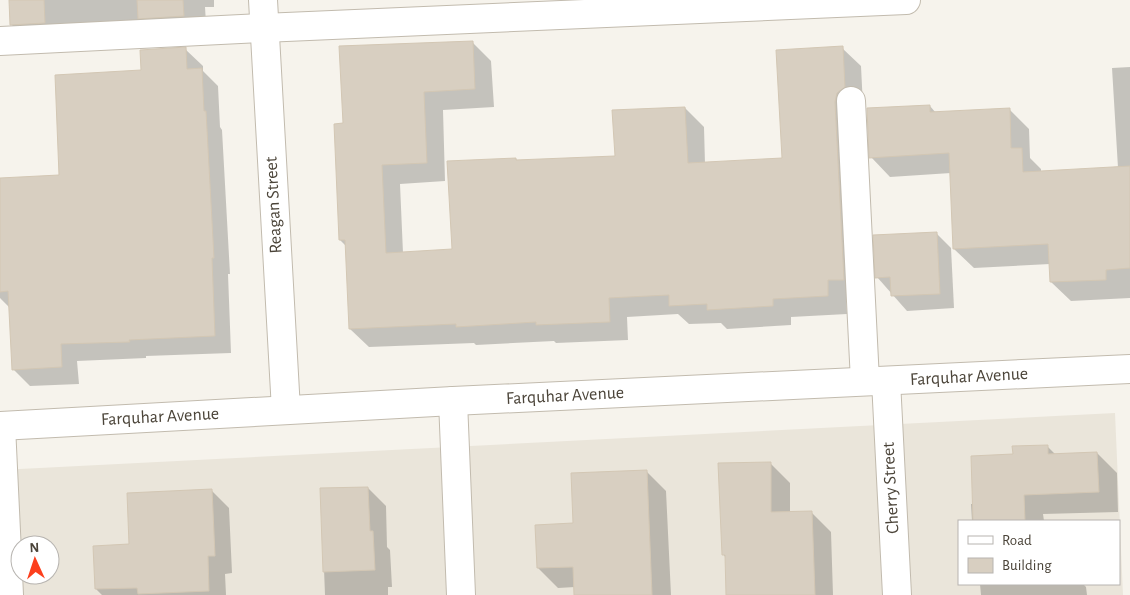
<svg xmlns="http://www.w3.org/2000/svg" width="1130" height="595" font-family="'Alegreya Sans',sans-serif">
  <rect width="100%" height="100%" fill="#f6f3ec"/>
  <path fill="#eae5da" fill-rule="evenodd" d="M1115,413L1123,595H0V470ZM959,521H1119V584H959ZM20,545H50V575H20Z"/>
  <g fill="#0003">
    <path d="M10,0H214V7H205L206,23L29,42L11,24Z"/>
    <path d="M472,42L491,61L494,107L443,110L445,181L400,184L403,253L453,251L516,159L518,161L616,157L685,108L704,127L705,164L783,159L842,48L861,66L863,106V298L846,299L847,314L791,317V325L727,329L721,323L689,324L678,314L627,317L628,340L556,343L554,341L476,345L474,343L369,347L350,329L346,246L340,240L344,125Z"/>
    <path d="M185,49L203,66V71L218,86L220,127L222,130L230,274H228L231,353L146,356V358L77,361L79,384L30,386L13,369L10,308L0,298V179L61,176L142,71Z"/>
    <path d="M1130,67V298L1071,301L1051,282L1050,264L974,268L954,249L951,173L890,177L871,157L930,106L936,113L1009,109L1029,129L1030,158L1041,169V172L1118,168L1112,68Z"/>
    <path d="M936,233L951,248L954,308L907,311L877,277Z"/>
    <path d="M1047,446L1056,455L1097,453L1117,473L1118,512L1043,514L1044,521H972L971,504H974L1014,455Z"/>
    <path d="M770,463L790,483V513L811,512L831,532L833,595H728L726,558L723,554Z"/>
    <path d="M646,471L666,491L671,595H576L575,587L558,588L538,568L574,524Z"/>
    <path d="M368,488L386,506L387,547L390,550L392,587H388V595H325L321,490Z"/>
    <path d="M211,490L229,508L232,573L225,574L226,595H102L96,589L130,545Z"/>
    <path d="M980,584H1083L1086,587L1087,595H981Z"/>
  </g>
  <g fill="#d8cfc1" stroke="#d3c7b4">
    <path d="M9,0H44L45,23L10,25Z"/>
    <path d="M137,0H183L184,16L138,19Z"/>
    <path d="M473,41L475,89L424,92L427,163L382,165L386,253L452,249L447,161L516,158V160L615,156L612,110L685,107L688,163L782,158L776,50L843,46L845,87L837,93L835,102L844,280H828V296L773,299V306L707,310V304L669,306V295L609,298L610,322L536,325V322L456,327V324L349,329L345,240H339L334,124L343,123L339,46Z"/>
    <path d="M186,47L187,69L202,68L204,111H206L214,258H212L215,336L129,340L130,342L61,344L62,367L12,370L8,291L0,292V178L59,175L55,75L141,70L140,50Z"/>
    <path d="M930,105V112L1010,108L1011,148H1022L1023,172L1130,166V268L1106,270V280L1050,282L1048,244L953,249L949,153L869,158L867,108Z"/>
    <path d="M937,232L940,294L891,296L890,277L875,278L873,235Z"/>
    <path d="M1048,445V454L1097,452L1099,492L1024,495L1025,521H973L971,456L1013,454L1012,446Z"/>
    <path d="M771,462V512L812,511L815,595H726L725,555H722L718,463Z"/>
    <path d="M647,470L652,595H574L573,567L537,568L535,525L573,523L571,473Z"/>
    <path d="M368,487L370,531H373L375,570L323,572L320,488Z"/>
    <path d="M212,489L215,556H208L209,591L138,594L137,588L95,589L93,546L129,544L127,493Z"/>
  </g>
  <g fill="none" stroke-linecap="round" stroke-linejoin="round">
    <g stroke="#c2bbae" stroke-width="30">
      <g id="minor">
        <path d="M263,0L286,410"/>
        <path d="M0,41L263,28L906,0"/>
        <path d="M851,101L865,381"/>
        <path d="M886,381L897,595"/>
        <path d="M453,401L461,595"/>
        <path d="M0,426L453,401L1130,369"/>
        <path d="M1,426L9,595"/>
      </g>
    </g>
    <use href="#minor" stroke="#fff" stroke-width="28"/>
  </g>
  <g text-anchor="middle" dominant-baseline="central" stroke-width="5" stroke-linejoin="round" paint-order="stroke">
    <g font-size="18" fill="#4b4439" stroke="#fff">
      <text transform="translate(274 205) rotate(-93)">Reagan Street</text>
      <text transform="translate(969 377) rotate(-3)">Farquhar Avenue</text>
      <text transform="translate(565 396) rotate(-3)">Farquhar Avenue</text>
      <text transform="translate(160 417) rotate(-3)">Farquhar Avenue</text>
      <text transform="translate(891 488) rotate(-93)">Cherry Street</text>
    </g>
  </g>
  <rect x="958" y="520" width="162" height="65" fill="#ffffff" stroke="#b7b4b0"/>
  <rect x="968" y="536" width="25" height="8" fill="#ffffff" stroke="#b7b4b0"/>
  <text x="1002" y="545" font-size="15" fill="#4b4439">Road</text>
  <rect x="968" y="558" width="25" height="15" fill="#d8cfc1" stroke="#b7b4b0"/>
  <text x="1002" y="570" font-size="15" fill="#4b4439">Building</text>
  <g transform="translate(35 560) rotate(357)"><circle r="24" fill="#ffffff" stroke="#b7b4b0"/>
  <path d="M0-4L9 19L0 12L-9 19Z" fill="#fc3f1d"/>
  <text y="-8" font-size="14" font-weight="bold" text-anchor="middle" fill="#4b4439">N</text>
  </g>
</svg>
